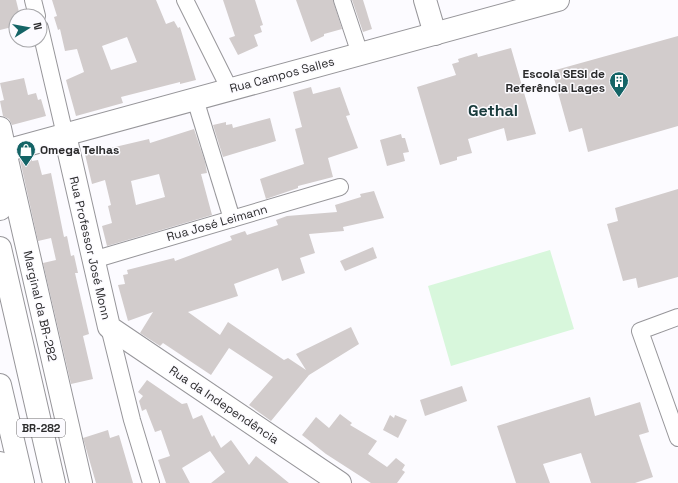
<svg xmlns="http://www.w3.org/2000/svg" width="678" height="483" font-family="'Space Grotesk',sans-serif">
  <rect width="100%" height="100%" fill="#fcfbff"/>
  <path fill="#d8f7dc" d="M550,250L574,329L451,366L428,286Z"/>
  <g fill="#d2cccc" fill-rule="evenodd">
    <path d="M0,0H16L20,16H16V26L0,30Z"/>
    <path d="M52,0H156L166,24L174,21L178,28L180,27L196,80L180,84V82L121,97L123,103L76,116L66,80L84,72L77,49L65,51L60,29L58,30L54,17L57,16ZM127,37L137,62L111,70L102,46Z"/>
    <path d="M223,0H255L263,25L260,26L262,32L254,35L258,46L238,55L229,38L235,36Z"/>
    <path d="M296,0H333L342,29L324,34V36L311,42Z"/>
    <path d="M352,0H363L372,29L363,32Z"/>
    <path d="M678,36V126L588,152L582,128L569,132L552,71Z"/>
    <path d="M511,48L536,134L507,141L504,128L468,139L472,153L457,157V160L440,165L417,87L456,75L452,64L459,62L458,59L477,53L478,57Z"/>
    <path d="M24,78L28,95L36,93L38,100L41,99L46,116L12,125L9,119L3,116L0,101L4,100L0,83Z"/>
    <path d="M311,87L313,94L340,87L350,115L346,116L358,148L328,158L333,177L298,186V188L266,199L260,179L304,164L295,129L302,127L293,92Z"/>
    <path d="M270,118L276,141L223,157L213,125L226,122V125L232,124L233,128Z"/>
    <path d="M194,129L205,162L207,173L201,174L212,215L107,246L102,226L112,223L108,206L111,205L105,180L92,184L85,154L149,139L150,143ZM159,174L165,197L136,205L131,181Z"/>
    <path d="M401,134L402,138H405L409,152L403,153L405,161L387,166L380,140Z"/>
    <path d="M31,157L32,161L38,160L42,175L51,173L64,237L67,236L71,256L74,255L78,273H75L89,334L83,336L93,379L71,384L43,263L56,260L51,238L38,241L20,160Z"/>
    <path d="M678,189V277L638,288L636,278L623,281L607,224L618,221L615,208Z"/>
    <path d="M374,191L384,218L343,227L344,231L309,234L315,253L300,258L305,273L282,281L278,268L234,284L238,296L188,312L220,335L228,322L284,360L288,358L306,370L296,354L351,327L359,344L309,375L271,421L249,405L273,377L229,348L211,375L163,343L160,346L140,333L153,312L128,321L118,285L125,284L123,275L128,274L127,270L174,258L175,261L232,240L230,236L245,231L247,235L278,225L276,220L287,216L337,212L335,205L361,197L360,194Z"/>
    <path d="M373,247L377,258L345,271L340,261Z"/>
    <path d="M147,380L182,404L187,403L193,419L202,415L212,437L214,435L221,448L231,440L249,465L256,456L289,483H211L225,472L210,451L182,468L190,483H166L158,460L170,456L161,430L155,432L146,409L142,411L139,401L143,396L138,392Z"/>
    <path d="M462,386L467,401L425,416L420,400Z"/>
    <path d="M590,397L595,416L640,402L649,432L639,435L653,477L635,483H591L581,453L543,464L550,483H516L497,426Z"/>
    <path d="M340,414L352,423L350,425L377,441L368,454L387,467L396,458L405,465L402,470L405,472L397,483H371L326,454L302,435L316,417L329,428Z"/>
    <path d="M390,415L394,418L395,415L407,420L398,438L383,430Z"/>
    <path d="M108,430L110,438L119,435L133,483H96L83,438Z"/>
  </g>
  <g fill="none" stroke-linecap="round" stroke-linejoin="round">
    <g stroke="#97969a" stroke-width="18">
      <g id="street">
        <path d="M33,0L37,16"/>
        <path d="M185,0L230,90"/>
        <path d="M342,0L360,54"/>
        <path d="M40,28L65,135"/>
        <path d="M195,99L232,219"/>
        <path d="M93,260L340,187"/>
        <path d="M678,317L640,331L678,438"/>
        <path d="M109,327L132,420L151,483"/>
      </g>
    </g>
    <g stroke="#97969a" stroke-width="24">
      <g id="secondary">
        <path d="M425,0L435,34"/>
        <path d="M65,135L109,327L340,483"/>
        <path d="M0,463L5,483"/>
        <path d="M81,483L5,151L558,0"/>
      </g>
    </g>
    <g stroke="#97969a" stroke-width="24">
      <path id="primary" d="M0,128L5,151"/>
    </g>
    <g stroke="#97969a" stroke-width="24">
      <g id="highway">
        <path d="M0,209L5,151"/>
        <path d="M0,248L54,483"/>
        <path d="M0,385L23,483"/>
      </g>
    </g>
    <use href="#street" stroke="#fff" stroke-width="16"/>
    <use href="#secondary" stroke="#fff" stroke-width="22"/>
    <use href="#primary" stroke="#fff" stroke-width="22"/>
    <use href="#highway" stroke="#fff" stroke-width="22"/>
  </g>
  <defs>
    <g id="building-pin" transform="scale(1)"><path d="M0 17L-7.5 6A9.5 9.5 0 1 1 7.5 6Z" fill="#146466" stroke="#fcfbff"/><path d="M-4-6H4V6H1V3H-1V6H-4ZM-2.5-4.3h1.7v1.8h-1.7ZM.8-4.3h1.7v1.8H.8ZM-2.5-1h1.7V.8h-1.7ZM.8-1h1.7V.8H.8Z" fill="#fff"/></g>
    <g id="shop-pin" transform="scale(1)"><path d="M0 17L-7.5 6A9.5 9.5 0 1 1 7.5 6Z" fill="#146466" stroke="#fcfbff"/><path d="M-5-2.5h2.3a2.7 3.5 0 0 1 5.4 0H5L5.5 6h-11ZM-1.5-2.5h3a1.5 2.3 0 0 0-3 0Z" fill="#fff"/></g>
  </defs>
  <g fill-rule="evenodd">
    <use href="#building-pin" x="619" y="81"/>
    <use href="#shop-pin" x="26" y="150"/>
  </g>
  <g text-anchor="middle" dominant-baseline="central" stroke-width="3" stroke-linejoin="round" paint-order="stroke">
    <rect fill="#fcfbff" stroke="#6a696b" stroke-width="1" x="17" y="419" width="48" height="18" rx="3"/>
    <g font-size="11" font-weight="bold" fill="#2b2b2c">
      <text x="41" y="428">BR-282</text>
    </g>
    <g font-size="12" font-weight="bold" fill="#2b2b2c" stroke="#fcfbff" text-anchor="end">
      <text x="605" y="74">Escola SESI de<tspan x="605" dy="14">Referência Lages</tspan></text>
      <text x="40" y="150" text-anchor="start">Omega Telhas</text>
    </g>
    <g font-size="12" fill="#2b2b2c" stroke="#fcfbff">
      <text transform="translate(282 75) rotate(-15)">Rua Campos Salles</text>
      <text transform="translate(217 223) rotate(-16)">Rua José Leimann</text>
      <text transform="translate(90 248) rotate(77)">Rua Professor José Monn</text>
      <text transform="translate(40 306) rotate(77)">Marginal da BR-282</text>
      <text transform="translate(224 405) rotate(34)">Rua da Independência</text>
    </g>
    <g font-size="16" font-weight="bold" fill="#193b3c" stroke="#fcfbff">
      <text x="493" y="110">Gethal</text>
    </g>
  </g>
  <g transform="translate(28 28) rotate(79)"><circle r="19" fill="#fcfbff" stroke="#a8a8ab"/>
  <path d="M0-3L7 15L0 10L-7 15Z" fill="#146466"/>
  <text y="-6" font-size="11" font-weight="bold" text-anchor="middle" fill="#2b2b2c">N</text>
  </g>
</svg>
